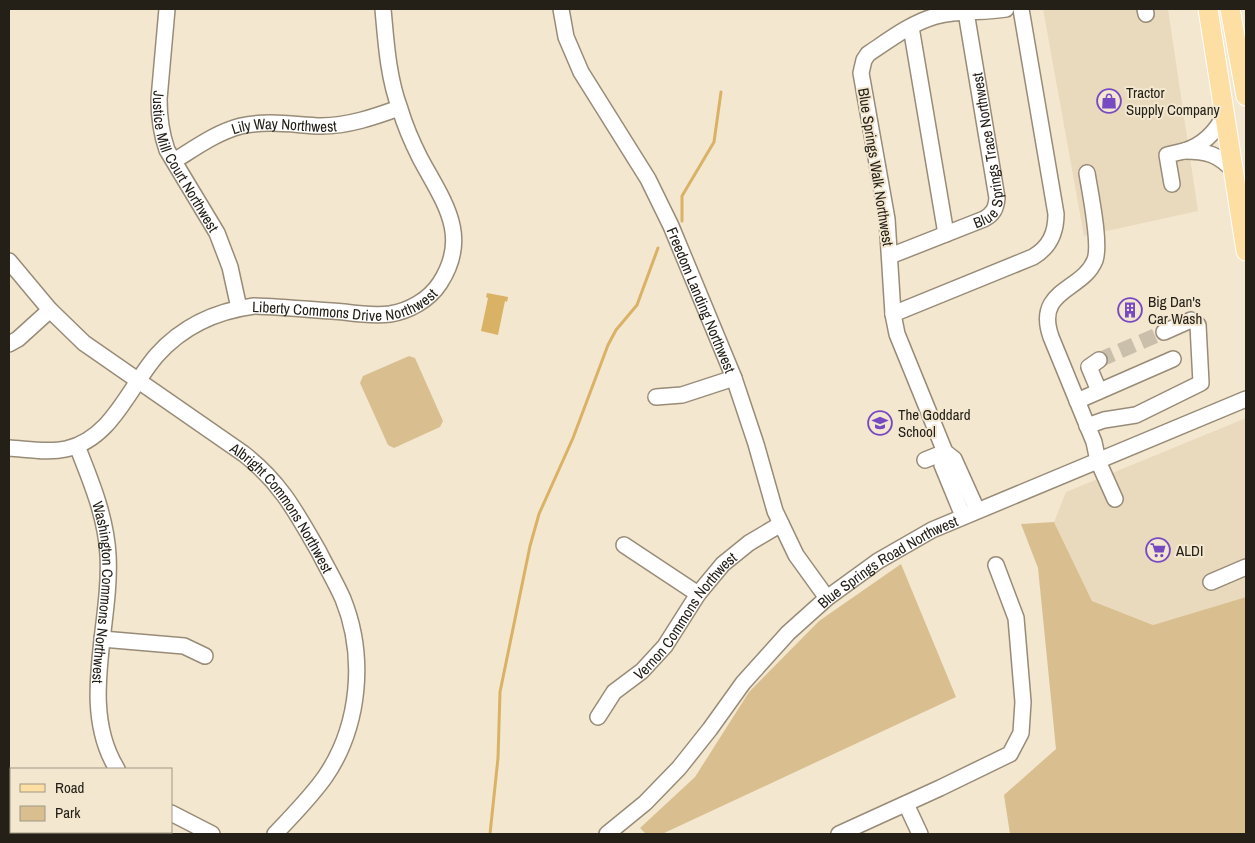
<svg xmlns="http://www.w3.org/2000/svg" width="1255" height="843" font-family="'Archivo Narrow',sans-serif">
  <rect width="100%" height="100%" fill="#f3e7d0"/>
  <g fill="#eadabd">
    <path d="M1043,9H1168L1198,211L1084,236Z"/>
    <path d="M1246,418V597L1153,625L1092,601L1054,522L1066,492Z"/>
  </g>
  <g fill="#d9bf90">
    <path d="M409,356L415,358L443,421L440,427L394,448L388,445L360,383L363,376Z"/>
    <path d="M1054,522L1092,601L1153,625L1246,597V834H1010L1004,795L1056,749L1038,568L1021,524Z"/>
    <path d="M901,564L956,697L662,834H646L640,828L695,777L749,692L819,621Z"/>
  </g>
  <path fill="#dab265" d="M487,293L508,297L507,302L505,301L498,335L481,331L488,298L486,297Z"/>
  <g fill="none" stroke-linecap="round" stroke-linejoin="round">
    <g stroke="#dab265" stroke-width="3">
      <path d="M682,221V196L714,142L721,92"/>
      <path d="M490,834L498,758L500,692L530,546L539,514L573,438L608,345L616,330L637,305L658,248"/>
    </g>
    <path stroke="#cabfab" stroke-width="15" stroke-dasharray="15 8" stroke-linecap="butt" d="M1099,360L1164,332"/>
    <g stroke="#988c78" stroke-width="18">
      <g id="minor">
        <path id="s1" d="M167,9L159,99C159,117 161,133 167,150L217,233L230,267L239,308"/>
        <path id="s2" d="M561,9L566,37L581,72L648,179L671,226L734,378L756,444L775,511L796,555L827,598"/>
        <path d="M1145,9L1146,14"/>
        <path d="M911,27L946,234"/>
        <path d="M1225,114C1216,132 1204,145 1184,151C1207,151 1218,154 1234,171"/>
        <path id="s3" d="M174,161C195,148 217,132 241,126C268,120 295,125 321,126C348,126 374,117 399,108"/>
        <path d="M1087,173C1090,192 1101,244 1095,260C1083,291 1034,289 1051,337L1094,442L1098,461L1115,499"/>
        <path d="M1172,184L1167,155L1184,151"/>
        <path id="s4" d="M890,256L984,219C993,214 996,209 997,198L966,12"/>
        <path id="s5" d="M9,261L50,310L84,343L244,454C281,483 296,512 319,552C327,568 336,583 343,599C366,656 360,726 325,777C310,798 292,816 275,834"/>
        <path d="M893,314L1033,257C1050,247 1056,233 1056,214L1021,9"/>
        <path d="M9,344L18,339L50,310"/>
        <path d="M1099,360L1089,367L1099,391"/>
        <path d="M656,397L682,395L734,378"/>
        <path d="M1077,401L1173,359"/>
        <path d="M1087,426L1104,420L1136,415L1201,383L1198,325L1191,320L1164,332"/>
        <path id="s6" d="M77,446C91,481 106,517 108,555C112,625 78,706 117,769"/>
        <path id="s7" d="M9,448C27,449 48,453 66,449C112,439 129,387 157,355C183,326 216,311 254,306C284,307 314,310 344,312C359,314 375,316 390,314C409,311 429,300 440,283C471,235 443,201 420,158C412,142 405,126 400,109C388,77 386,42 383,9"/>
        <path d="M945,452L942,465L963,516"/>
        <path d="M925,460L945,452"/>
        <path d="M977,510L954,459L945,452L897,334L893,314L887,219L861,73L864,60L868,54C889,40 911,23 936,16C959,10 983,13 1006,9"/>
        <path d="M624,545L698,594"/>
        <path d="M1211,582L1246,567"/>
        <path d="M102,639L184,646L205,656"/>
        <path id="s8" d="M598,717L614,692L642,671L665,646L698,594L723,564L749,543L781,524"/>
        <path d="M906,804L920,834"/>
        <path d="M171,813L212,834"/>
        <path id="s9" d="M607,834L645,803L679,768L710,729L743,683L788,633L827,598L878,561L932,530L1246,399"/>
        <path d="M839,834L940,788L1010,754L1021,733L1023,702L1016,618L996,565"/>
      </g>
    </g>
    <g stroke="#fff" stroke-width="21">
      <g id="major">
        <path d="M1208,9L1246,251"/>
        <path d="M1230,9L1246,96"/>
      </g>
    </g>
    <use href="#minor" stroke="#fff" stroke-width="15"/>
    <use href="#major" stroke="#fddfa3" stroke-width="19"/>
  </g>
  <defs>
    <g id="shop-ring" transform="scale(1.25)"><circle r="9.5" fill="#f3e7d0" stroke="#784ac2" stroke-width="1.5"/><path d="M-5-2.5h2.3a2.7 3.5 0 0 1 5.4 0H5L5.5 6h-11ZM-1.5-2.5h3a1.5 2.3 0 0 0-3 0Z" fill="#784ac2"/></g>
    <g id="building-ring" transform="scale(1.25)"><circle r="9.5" fill="#f3e7d0" stroke="#784ac2" stroke-width="1.5"/><path d="M-4-6H4V6H1V3H-1V6H-4ZM-2.5-4.3h1.7v1.8h-1.7ZM.8-4.3h1.7v1.8H.8ZM-2.5-1h1.7V.8h-1.7ZM.8-1h1.7V.8H.8Z" fill="#784ac2"/></g>
    <g id="school-ring" transform="scale(1.25)"><circle r="9.5" fill="#f3e7d0" stroke="#784ac2" stroke-width="1.5"/><path d="M0-5L7-2L0 1L-7-2ZM-4 1L0 2.5L4 1V4Q0 6-4 4Z" fill="#784ac2"/></g>
    <g id="supermarket-ring" transform="scale(1.25)"><circle r="9.5" fill="#f3e7d0" stroke="#784ac2" stroke-width="1.5"/><path d="M-6-5.5h2.5l.6 2H6L4.5 2H-2.5L-4.4-4H-6ZM-1.5 3.2a1.3 1.3 0 1 0 .1 0ZM3 3.2a1.3 1.3 0 1 0 .1 0Z" fill="#784ac2"/></g>
  </defs>
  <g fill-rule="evenodd">
    <use href="#shop-ring" x="1109" y="101"/>
    <use href="#building-ring" x="1130" y="310"/>
    <use href="#school-ring" x="880" y="423"/>
    <use href="#supermarket-ring" x="1158" y="550"/>
  </g>
  <g text-anchor="middle" dominant-baseline="central" stroke-width="4" stroke-linejoin="round" paint-order="stroke">
    <g font-size="15" fill="#242018" stroke="#f3e7d0" text-anchor="start">
      <text x="1126" y="92">Tractor<tspan x="1126" dy="17">Supply Company</tspan></text>
      <text x="1148" y="301">Big Dan's<tspan x="1148" dy="17">Car Wash</tspan></text>
      <text x="898" y="414">The Goddard<tspan x="898" dy="17">School</tspan></text>
      <text x="1176" y="550">ALDI</text>
    </g>
    <g font-size="15" fill="#242018" stroke="#f3e7d0">
      <text stroke="none"><textPath href="#s3" startOffset="119">Lily Way Northwest</textPath></text>
      <text stroke="none"><textPath href="#s4" startOffset="172">Blue Springs Trace Northwest</textPath></text>
      <text stroke="none"><textPath href="#s1" startOffset="159">Justice Mill Court Northwest</textPath></text>
      <text transform="translate(876 167) rotate(81)">Blue Springs Walk Northwest</text>
      <text stroke="none"><textPath href="#s7" startOffset="395">Liberty Commons Drive Northwest</textPath></text>
      <text stroke="none"><textPath href="#s2" startOffset="325">Freedom Landing Northwest</textPath></text>
      <text stroke="none"><textPath href="#s5" startOffset="372">Albright Commons Northwest</textPath></text>
      <text stroke="none"><textPath href="#s9" startOffset="395">Blue Springs Road Northwest</textPath></text>
      <text stroke="none"><textPath href="#s6" startOffset="151">Washington Commons Northwest</textPath></text>
      <text stroke="none"><textPath href="#s8" startOffset="135">Vernon Commons Northwest</textPath></text>
    </g>
  </g>
  <rect width="1255" height="843" fill="none" stroke="#242018" stroke-width="20"/>
  <rect x="10" y="768" width="162" height="65" fill="#f3e7d0" stroke="#a09786"/>
  <rect x="20" y="784" width="25" height="8" fill="#fddfa3" stroke="#a09786"/>
  <text x="55" y="793" font-size="15" fill="#242018">Road</text>
  <rect x="20" y="806" width="25" height="15" fill="#d9bf90" stroke="#a09786"/>
  <text x="55" y="818" font-size="15" fill="#242018">Park</text>
</svg>
